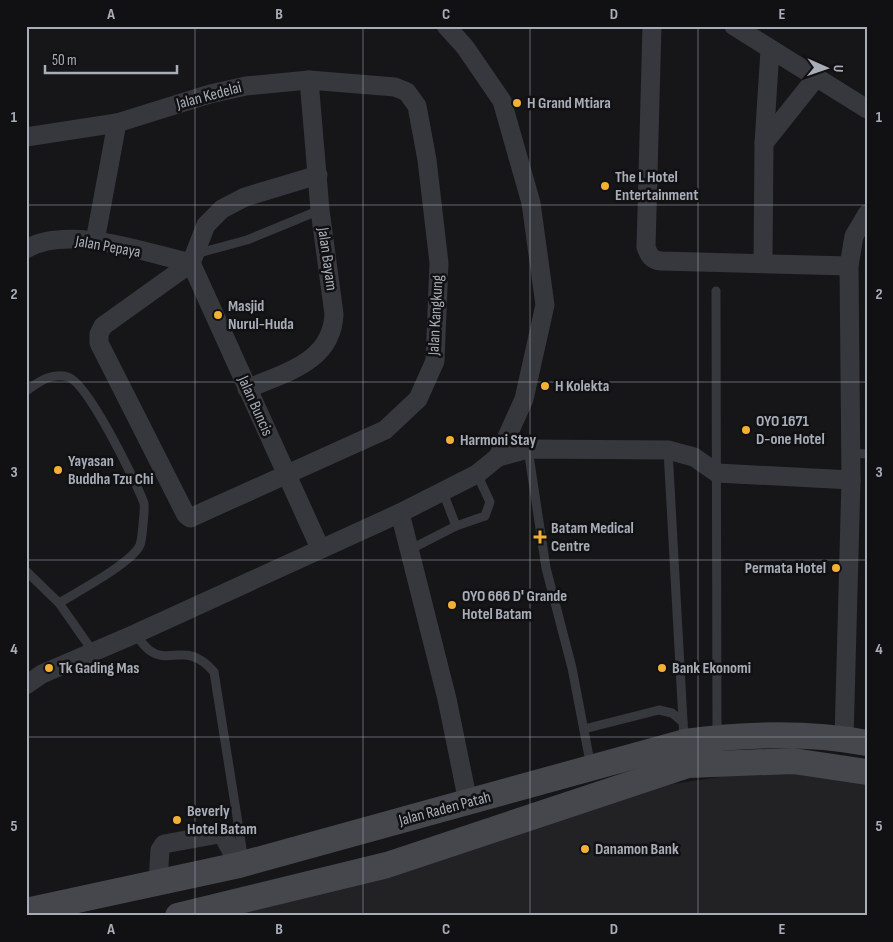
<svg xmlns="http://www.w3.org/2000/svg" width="893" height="942" font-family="'Sofia Sans Condensed',sans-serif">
  <rect width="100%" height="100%" fill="#161618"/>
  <path fill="#222225" d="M812,763L867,775V916H184L667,785Z"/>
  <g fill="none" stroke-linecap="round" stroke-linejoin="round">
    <g stroke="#37383d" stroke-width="9">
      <path d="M195,254L247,240L320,210"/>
      <path d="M716,291L717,735"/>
      <path d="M26,391C39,382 51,372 68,377C88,383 136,482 144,503C145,508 142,540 140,545C132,563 77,592 59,603"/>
      <path d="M528,449L546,568L572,668L591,767"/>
      <path d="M668,450L684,739"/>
      <path d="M851,453L867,454"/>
      <path d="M443,492L456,526"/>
      <path d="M411,549L456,526L485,516L490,502L477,474"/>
      <path d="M26,571L59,603L94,653"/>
      <path d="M135,634C139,639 144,646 149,650C170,666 187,640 214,672L244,861"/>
      <path d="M584,729L659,710L672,713L683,722"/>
    </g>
    <g stroke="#37383d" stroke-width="19">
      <path d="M652,26L646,247C649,256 652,260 661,261L849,266"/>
      <path d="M734,26L867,109"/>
      <path d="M26,137L117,123L210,94L246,86L309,80L395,87L407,92L417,106L427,160L439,263L435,361L418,399L385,430L190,518L186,515L99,343V334L103,326L191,263L206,225L222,209L245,197L318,175"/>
      <path d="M764,143L815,79"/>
      <path d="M95,241L117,123"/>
      <path d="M26,249C69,224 146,253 191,263L320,548"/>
      <path d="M763,263L764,143L770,50"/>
      <path d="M247,389C286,372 332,362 334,314L320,210L309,80"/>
      <path d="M498,457L528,449L668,450L694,457L717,473L851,480"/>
      <path d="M400,513L447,699L468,802"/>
      <path d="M26,685L42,674L135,634L400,513L477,474L498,457L524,399L545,305L531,203L502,101L465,47L446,26"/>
      <path d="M844,739L851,480L849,266L854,236L867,214"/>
      <path d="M158,882L160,850L164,844L219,834L224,837L239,865"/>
    </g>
    <g stroke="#45474d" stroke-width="26">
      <path d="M26,911L239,865L685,742C744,734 808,732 867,743"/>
      <path d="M178,916L387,865L688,765L793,761L867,772"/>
    </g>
  </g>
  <path fill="none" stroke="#a8adb8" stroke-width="1" stroke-opacity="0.55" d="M195,26V916M363,26V916M530,26V916M698,26V916M26,205H867M26,382H867M26,560H867M26,737H867"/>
  <g fill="#f2b134" stroke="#111113" stroke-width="2">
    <circle cx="517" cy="103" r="5"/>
    <circle cx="605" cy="186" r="5"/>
    <circle cx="218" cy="315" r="5"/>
    <circle cx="545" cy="386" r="5"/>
    <circle cx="746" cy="430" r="5"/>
    <circle cx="450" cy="440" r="5"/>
    <circle cx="58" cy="470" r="5"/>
    <path d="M537.5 529.5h5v5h5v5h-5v5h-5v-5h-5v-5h5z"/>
    <circle cx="836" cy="568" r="5"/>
    <circle cx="452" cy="605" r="5"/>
    <circle cx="49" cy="668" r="5"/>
    <circle cx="662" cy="668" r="5"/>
    <circle cx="177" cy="820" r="5"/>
    <circle cx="585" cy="849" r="5"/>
  </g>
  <g text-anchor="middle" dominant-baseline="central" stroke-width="5" stroke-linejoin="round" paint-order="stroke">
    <g font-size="16" fill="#a8adb8" stroke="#111113">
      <text transform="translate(209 96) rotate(-15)">Jalan Kedelai</text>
      <text transform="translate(108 247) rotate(10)">Jalan Pepaya</text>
      <text transform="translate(327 259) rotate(82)">Jalan Bayam</text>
      <text transform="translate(436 315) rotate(-87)">Jalan Kangkung</text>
      <text transform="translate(255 406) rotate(66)">Jalan Buncis</text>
      <text transform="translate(445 809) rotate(-15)">Jalan Raden Patah</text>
    </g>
    <g font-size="16" font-weight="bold" fill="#a8adb8" stroke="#111113" text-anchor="start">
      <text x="527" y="103">H Grand Mtiara</text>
      <text x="615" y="177">The L Hotel<tspan x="615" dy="18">Entertainment</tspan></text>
      <text x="228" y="306">Masjid<tspan x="228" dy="18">Nurul-Huda</tspan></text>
      <text x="555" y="386">H Kolekta</text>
      <text x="756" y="421">OYO 1671<tspan x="756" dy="18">D-one Hotel</tspan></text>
      <text x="460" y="440">Harmoni Stay</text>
      <text x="68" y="461">Yayasan<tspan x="68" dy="18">Buddha Tzu Chi</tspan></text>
      <text x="551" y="528">Batam Medical<tspan x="551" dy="18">Centre</tspan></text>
      <text x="826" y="568" text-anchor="end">Permata Hotel</text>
      <text x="462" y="596">OYO 666 D' Grande<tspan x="462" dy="18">Hotel Batam</tspan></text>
      <text x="59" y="668">Tk Gading Mas</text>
      <text x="672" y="668">Bank Ekonomi</text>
      <text x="187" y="811">Beverly<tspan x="187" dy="18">Hotel Batam</tspan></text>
      <text x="595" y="849">Danamon Bank</text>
    </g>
  </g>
  <rect width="893" height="942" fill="none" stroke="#111113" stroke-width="55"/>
  <g transform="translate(826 68) rotate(92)" stroke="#111113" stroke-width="4" paint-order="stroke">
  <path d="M0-4L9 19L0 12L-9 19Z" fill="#a8adb8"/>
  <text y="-8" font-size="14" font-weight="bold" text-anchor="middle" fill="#a8adb8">U</text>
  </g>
  <path d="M45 65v8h132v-8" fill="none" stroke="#a8adb8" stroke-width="2.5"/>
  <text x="52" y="65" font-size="15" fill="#a8adb8" stroke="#111113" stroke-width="4" paint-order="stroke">50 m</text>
  <rect x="28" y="28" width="838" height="886" fill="none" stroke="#a8adb8" stroke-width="2"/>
  <g font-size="16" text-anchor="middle" font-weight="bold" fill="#a8adb8">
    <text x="111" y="19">A</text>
    <text x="279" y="19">B</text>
    <text x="446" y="19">C</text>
    <text x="614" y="19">D</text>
    <text x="782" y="19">E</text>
    <text x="14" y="122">1</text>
    <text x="879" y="122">1</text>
    <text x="14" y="299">2</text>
    <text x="879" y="299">2</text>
    <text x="14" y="477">3</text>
    <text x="879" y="477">3</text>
    <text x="14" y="654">4</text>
    <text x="879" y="654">4</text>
    <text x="14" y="831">5</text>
    <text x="879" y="831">5</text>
    <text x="111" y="934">A</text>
    <text x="279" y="934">B</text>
    <text x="446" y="934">C</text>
    <text x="614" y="934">D</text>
    <text x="782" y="934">E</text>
  </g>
</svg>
